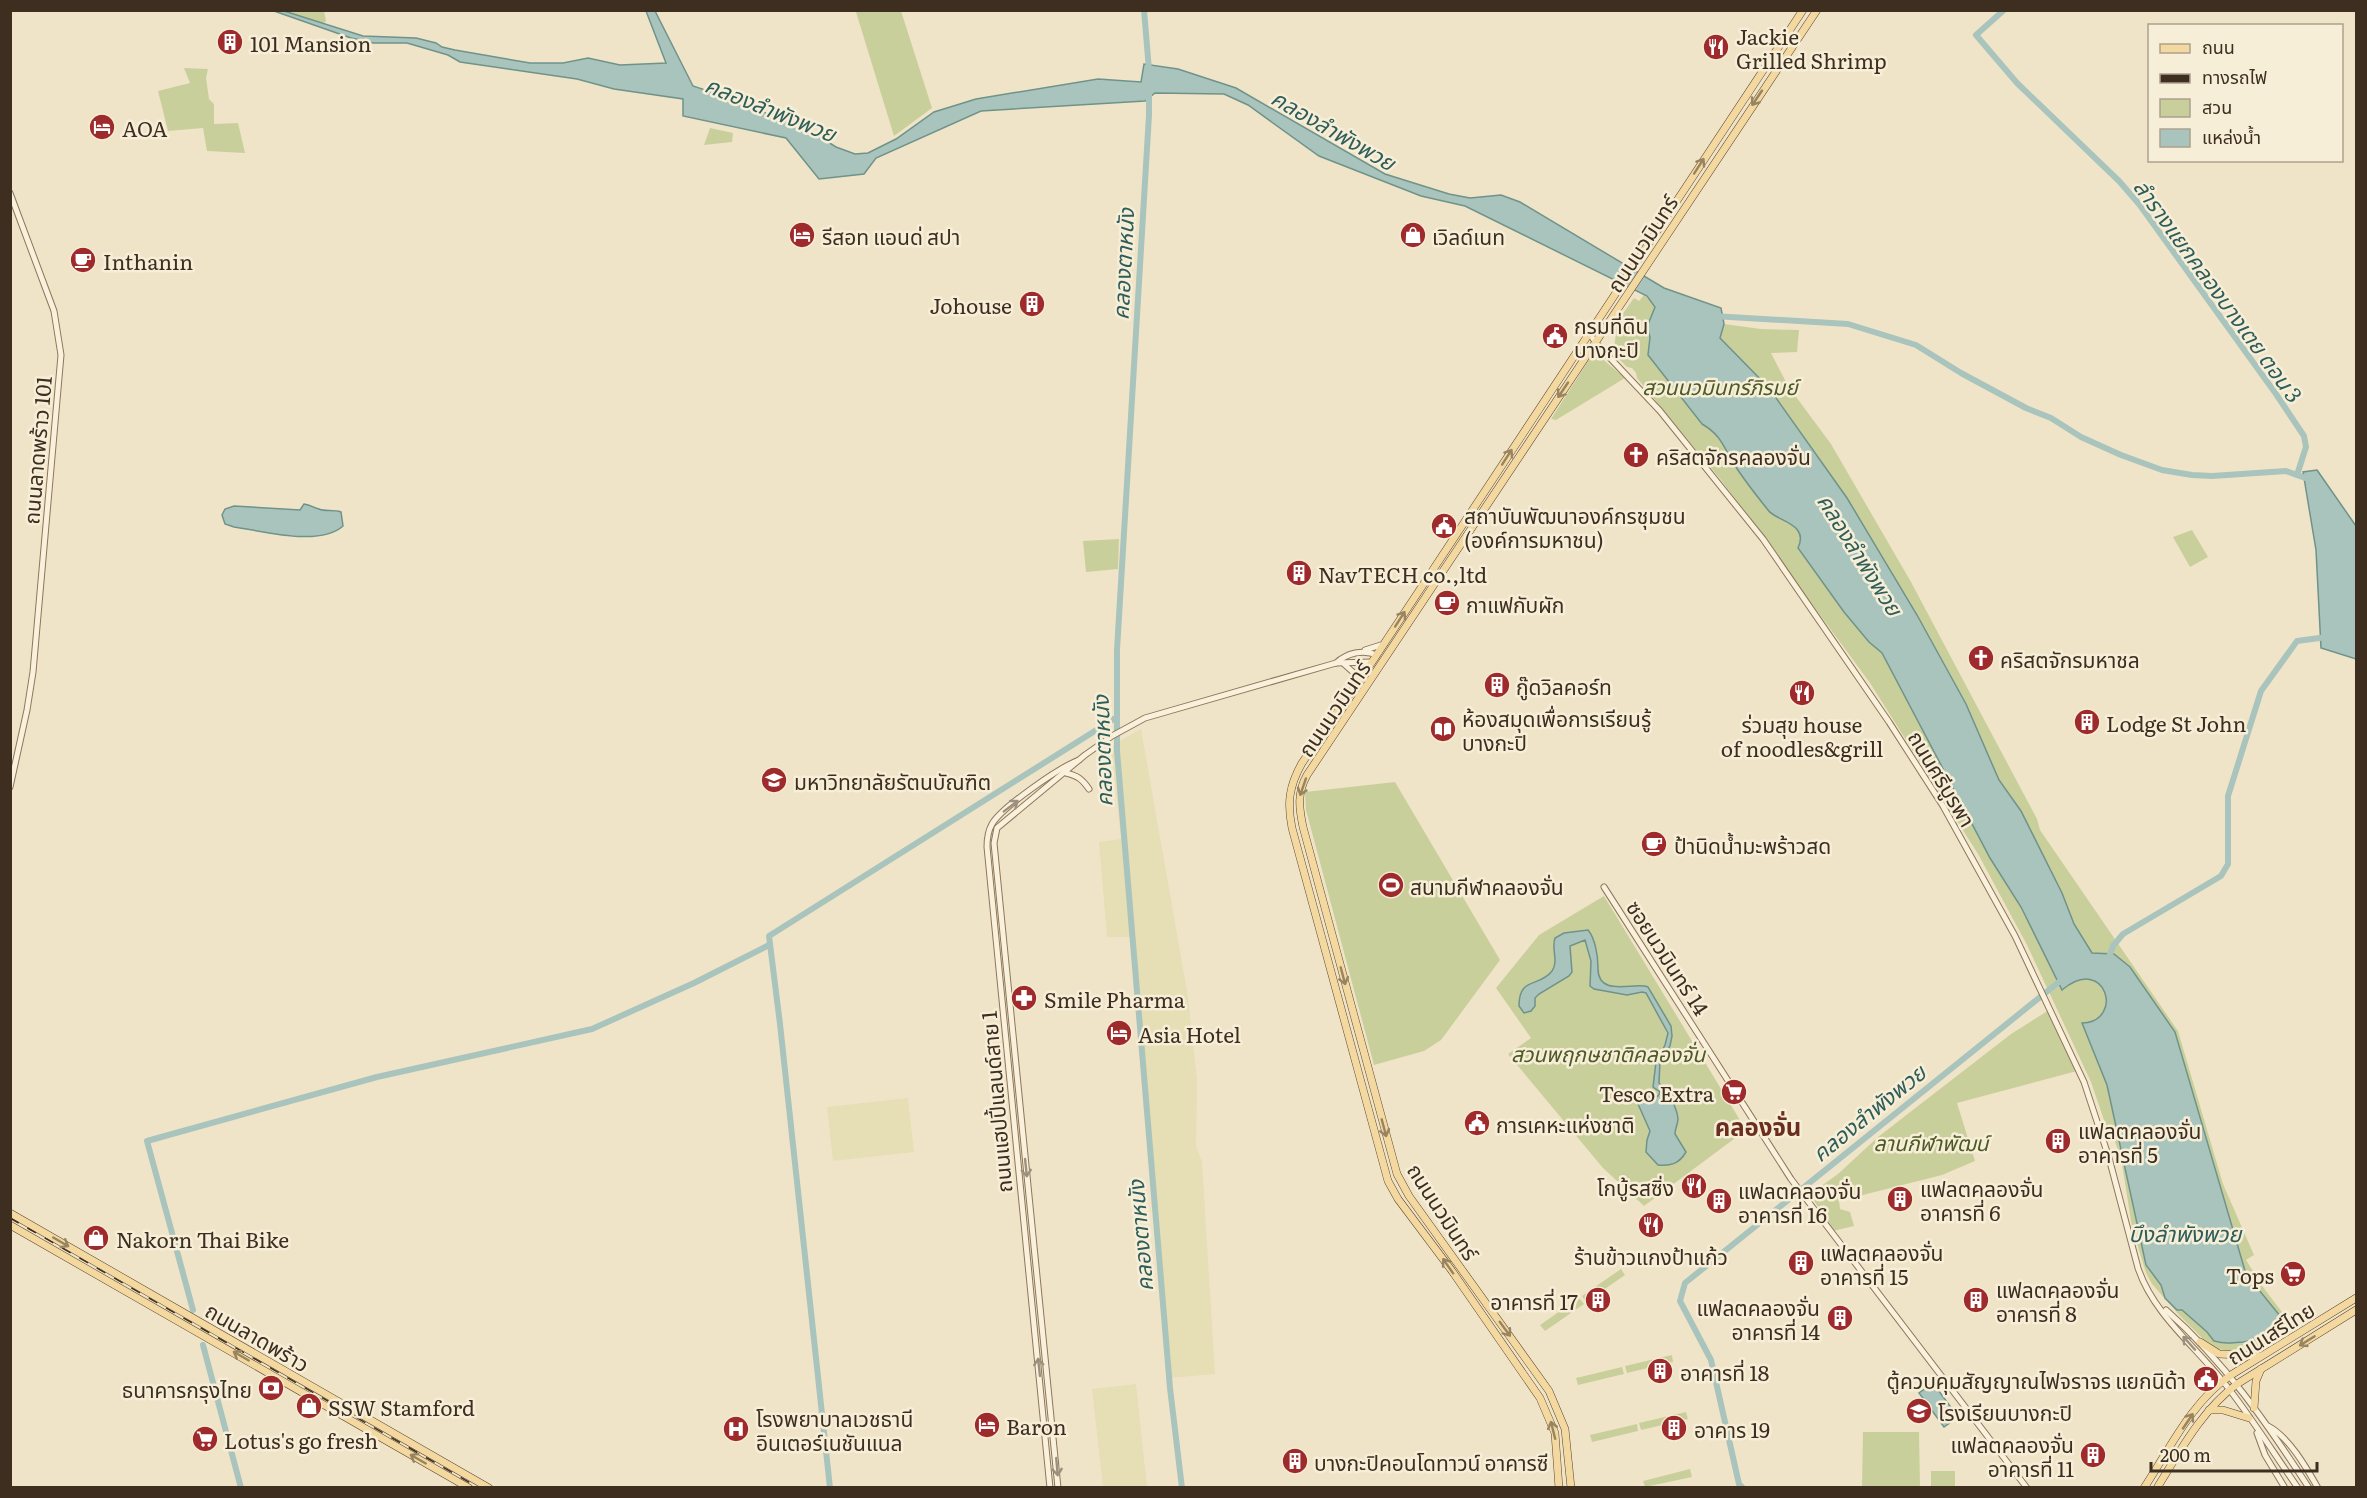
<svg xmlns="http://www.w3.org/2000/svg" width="2367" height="1498" font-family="Literata,'Noto Sans Thai',serif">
  <rect width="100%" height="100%" fill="#f0e4c8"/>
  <g fill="#e6deb5">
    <path d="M1141,729L1188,997L1197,1080L1196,1146L1202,1162L1215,1374L1169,1378L1130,937H1107L1099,842L1121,839L1111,746Z"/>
    <path d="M908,1098L914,1152L833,1161L827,1107Z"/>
    <path d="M1136,1384L1147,1487H1103L1092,1389Z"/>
  </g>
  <g fill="#c9cf9b">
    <path d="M284,11H324L326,21L323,24Z"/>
    <path d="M862,11H901L932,108L894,136L856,12Z"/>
    <path d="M184,68L208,69L206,78L209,99L214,104V124L238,123L245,153L207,151L203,128L168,131L158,91L190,83Z"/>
    <path d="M710,128L733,133L732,142L704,145Z"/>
    <path d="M1644,295L1654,304L1724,324L1761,329L1799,330L1797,352L1771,353L1788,386L1831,444L1911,582L2037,819L2040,830L2178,1031L2223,1184L2254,1255L2246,1260L2263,1287L2294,1328L2262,1348L2231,1351L2217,1349L2203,1339L2180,1316L2152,1284L2146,1273L2132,1227L2121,1158L2115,1142L2107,1129L2091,1082L2027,945L1978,854L1870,683L1721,480L1637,378L1636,373L1632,368L1627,367L1611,351L1614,347L1616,334L1611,330L1634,298L1639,301Z"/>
    <path d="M1594,352L1625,378L1556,420L1551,419Z"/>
    <path d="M2192,530L2208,557L2190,567L2173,537Z"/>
    <path d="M1119,539L1118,569L1086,572L1083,541Z"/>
    <path d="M1395,782L1500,960L1441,1040L1424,1051L1374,1065L1306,810L1305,792Z"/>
    <path d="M1604,896L1746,1130L1644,1206L1603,1168L1508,1054L1531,1038L1496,988L1539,935Z"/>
    <path d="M2049,1010L2077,1071L1957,1103L1975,1161L1942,1175L1839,1201L1840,1209L1850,1212L1854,1226L1833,1231L1810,1194L1838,1174L1878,1137L2011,1034Z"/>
    <path d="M1621,1269L1625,1275L1586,1302L1582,1296Z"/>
    <path d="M1579,1298L1584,1304L1545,1331L1540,1325Z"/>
    <path d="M1672,1355L1673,1362L1627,1373L1625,1366Z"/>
    <path d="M1622,1367L1624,1374L1578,1385L1576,1378Z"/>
    <path d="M1686,1412L1688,1419L1641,1430L1639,1423Z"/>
    <path d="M1637,1424L1638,1431L1592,1442L1590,1435Z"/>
    <path d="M1863,1432H1919L1920,1487H1862Z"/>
    <path d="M1690,1469L1692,1477L1645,1487L1643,1481Z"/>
    <rect x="1931" y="1471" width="24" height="16"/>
  </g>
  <g fill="#a9c4bc" stroke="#6f938a" stroke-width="1.5">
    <path d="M274,11H284L363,36L416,38L436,43L442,47L455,50L530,63H563L588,58L620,65L666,63L646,11H655L693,86L755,107L769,115L806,128L836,147L855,154L868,153L896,139L934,112L976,99L1098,79L1141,82L1144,64L1178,69L1236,88L1385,174L1449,194L1470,198L1501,195L1520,202L1664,288L1721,308L1724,324L1720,338L1769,388L1847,498L1917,615L1966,704L1999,780L2021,811L2062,893L2074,924L2092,953L2114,954L2130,967L2175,1032L2246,1274L2285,1322C2270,1339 2264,1339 2243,1342C2232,1343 2225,1344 2214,1341L2207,1332L2182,1310H2177L2165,1298L2161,1285L2146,1265L2107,1085L2082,1023C2125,1022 2106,953 2062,990L2021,907L1990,858L1882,653L1869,642L1844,612L1798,548C1810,523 1775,521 1768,510C1756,495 1744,480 1734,464C1723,446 1721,435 1702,424L1648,355L1650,337L1647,327L1655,307L1647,296L1465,206L1421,196L1319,156L1248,105L1224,94L1155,93L1145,101L981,111L876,158L864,174L819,179L786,138L683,116V99L614,89L577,79L460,62L448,55L407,43H373L351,38Z"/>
    <path d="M2317,470L2356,526V659L2321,648L2316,550L2303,472Z"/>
    <path d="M304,504C311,505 314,508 319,509C326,512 333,509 341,512L343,526C320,547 263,531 234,527L225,524L222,515L225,509L234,506L300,510Z"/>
    <path d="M1588,930C1595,938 1598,956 1598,967C1597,999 1636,981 1648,987L1671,1026L1672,1036L1670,1046L1660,1061L1659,1083C1667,1091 1677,1106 1678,1119C1678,1123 1675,1129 1675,1134L1686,1152C1679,1164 1671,1166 1658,1165L1646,1152L1647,1140L1650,1131L1638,1104L1639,1097L1648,1096L1652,1099L1658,1096L1660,1092L1653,1087L1656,1062L1665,1045L1668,1033L1646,993L1642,992L1627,995L1594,989L1590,986L1591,961L1585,940L1570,946L1572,972L1569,976L1539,994L1535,998V1006L1531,1011L1524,1013L1519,1006C1519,976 1539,988 1552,971C1559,961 1551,949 1555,938L1564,933Z"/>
    <path d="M1933,1383L1958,1417L1944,1427L1919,1393Z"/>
  </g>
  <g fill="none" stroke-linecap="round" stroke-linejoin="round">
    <g stroke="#a9c4bc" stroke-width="6">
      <path d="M1144,10L1149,70"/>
      <path d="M2004,10L1976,35L2017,83L2119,181L2139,204L2276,394L2304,436L2306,447L2297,475"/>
      <path d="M1149,92V115L1117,650V751L1170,1388L1182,1488"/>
      <path d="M1713,316L1848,324L1916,345L1961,373L2026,408L2051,418L2081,437L2121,455L2162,470L2192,475L2212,476L2286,471L2311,480"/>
      <path d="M2108,960L2113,946L2123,934L2221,876L2228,864V796L2261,691L2297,641L2327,637"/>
      <path d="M193,1310L147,1141L377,1077L592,1029L694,983L769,945"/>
      <path d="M203,1345L241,1488"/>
      <path d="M830,1488L780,1024L769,936L1117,717"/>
      <path d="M1743,1488L1739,1484L1711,1360L1680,1301L1685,1283L2065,977"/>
    </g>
    <g stroke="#8d765c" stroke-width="7">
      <g id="minor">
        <path d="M10,193L54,311L61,355L33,672L27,710L10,787"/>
        <path d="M1589,332L1595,342L1660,411L1763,539L1889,722L1943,806L2015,936L2084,1082L2109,1158L2138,1268C2154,1316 2199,1349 2229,1389C2253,1420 2275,1455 2298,1488"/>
        <path d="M1365,650L1384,644"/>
        <path d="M1336,663C1347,653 1363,649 1377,655"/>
        <path d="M1344,664L1354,673L1356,686"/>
        <path d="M1066,773C1078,776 1082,779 1089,789"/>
        <path d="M1604,887L1791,1179L2027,1488"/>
        <path d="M2166,1310C2225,1362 2266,1422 2309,1488"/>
        <path d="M2268,1426C2289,1437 2306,1467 2318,1488"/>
        <path d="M2257,1433L2265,1455L2285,1488"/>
        <path d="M1050,1488L987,847C987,839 988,831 992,824C1002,807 1060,767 1079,760"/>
        <path d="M1058,1488L994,843L997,828L1085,755L1112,736L1145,718L1336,663L1372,662"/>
      </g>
    </g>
    <g stroke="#5b4430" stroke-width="8">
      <g id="major">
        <path d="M10,1213L489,1488"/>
        <path d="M10,1225L469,1488"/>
        <path d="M2200,1342L2219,1354L2260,1356"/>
        <path d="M2254,1408L2256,1381L2261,1369"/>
        <path d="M2209,1410H2223L2249,1418"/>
        <path d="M1559,1488L1555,1433L1540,1398L1452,1271L1398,1199L1388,1181L1292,828C1287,803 1289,786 1302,763L1372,662L1803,10"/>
        <path d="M1571,1488L1565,1429L1549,1391L1409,1196L1397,1174L1303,827C1299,808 1297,793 1307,775L1817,10"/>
        <path d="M2144,1488C2169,1450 2192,1401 2231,1375L2356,1298"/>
        <path d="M2157,1488C2180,1451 2202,1410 2237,1384L2356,1310"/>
      </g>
    </g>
    <use href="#minor" stroke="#faf1dc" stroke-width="5"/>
    <use href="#major" stroke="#f3d9a0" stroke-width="7"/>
    <path stroke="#3d2e20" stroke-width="1.5" stroke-dasharray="10 10" stroke-linecap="butt" d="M10,1218L479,1488"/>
  </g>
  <defs><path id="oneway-shaft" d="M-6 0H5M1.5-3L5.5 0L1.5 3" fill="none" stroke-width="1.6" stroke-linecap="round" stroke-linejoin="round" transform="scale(1.5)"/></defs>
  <g stroke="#988460">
    <use href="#oneway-shaft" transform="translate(1757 98) rotate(124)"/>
    <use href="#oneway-shaft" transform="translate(1699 166) rotate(-57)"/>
    <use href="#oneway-shaft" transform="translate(1563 390) rotate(124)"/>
    <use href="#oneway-shaft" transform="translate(1507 457) rotate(-57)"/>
    <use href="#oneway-shaft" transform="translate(1400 619) rotate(-57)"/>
    <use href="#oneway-shaft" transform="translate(1303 787) rotate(109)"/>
    <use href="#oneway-shaft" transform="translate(1343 976) rotate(75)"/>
    <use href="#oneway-shaft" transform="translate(1384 1128) rotate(75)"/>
    <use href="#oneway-shaft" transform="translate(61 1242) rotate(30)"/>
    <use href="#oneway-shaft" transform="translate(1448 1266) rotate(-125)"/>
    <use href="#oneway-shaft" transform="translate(1505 1329) rotate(54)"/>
    <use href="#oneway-shaft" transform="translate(2307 1341) rotate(148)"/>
    <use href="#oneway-shaft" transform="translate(241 1356) rotate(-150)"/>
    <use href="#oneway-shaft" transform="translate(2188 1421) rotate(-56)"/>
    <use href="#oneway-shaft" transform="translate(1553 1430) rotate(-104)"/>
    <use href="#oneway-shaft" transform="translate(418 1459) rotate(-150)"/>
  </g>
  <g stroke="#9c907e">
    <use href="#oneway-shaft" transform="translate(1011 806) rotate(-37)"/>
    <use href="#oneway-shaft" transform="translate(1026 1168) rotate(84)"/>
    <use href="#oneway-shaft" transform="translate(2189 1343) rotate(-132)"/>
    <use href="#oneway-shaft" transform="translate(1039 1367) rotate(-96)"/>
    <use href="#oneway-shaft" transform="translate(1057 1467) rotate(85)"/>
  </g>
  <defs>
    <g id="building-disc" transform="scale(1.35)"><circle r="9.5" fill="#9e2a2b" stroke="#f7eed8"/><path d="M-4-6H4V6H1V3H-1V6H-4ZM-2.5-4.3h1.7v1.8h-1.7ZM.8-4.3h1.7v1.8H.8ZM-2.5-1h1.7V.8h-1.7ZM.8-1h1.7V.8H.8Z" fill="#fff"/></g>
    <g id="restaurant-disc" transform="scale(1.35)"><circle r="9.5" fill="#9e2a2b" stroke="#f7eed8"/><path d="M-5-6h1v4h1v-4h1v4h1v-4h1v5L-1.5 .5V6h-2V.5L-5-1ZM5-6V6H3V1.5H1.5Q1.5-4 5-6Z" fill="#fff"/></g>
    <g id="hotel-disc" transform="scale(1.35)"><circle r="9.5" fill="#9e2a2b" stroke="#f7eed8"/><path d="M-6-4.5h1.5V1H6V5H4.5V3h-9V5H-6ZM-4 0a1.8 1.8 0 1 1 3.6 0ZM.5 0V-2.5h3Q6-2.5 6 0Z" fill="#fff"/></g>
    <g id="shop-disc" transform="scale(1.35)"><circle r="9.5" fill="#9e2a2b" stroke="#f7eed8"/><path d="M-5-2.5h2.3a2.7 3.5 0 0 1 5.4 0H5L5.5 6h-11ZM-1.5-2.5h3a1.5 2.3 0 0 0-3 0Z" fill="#fff"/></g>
    <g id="cafe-disc" transform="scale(1.35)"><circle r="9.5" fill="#9e2a2b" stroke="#f7eed8"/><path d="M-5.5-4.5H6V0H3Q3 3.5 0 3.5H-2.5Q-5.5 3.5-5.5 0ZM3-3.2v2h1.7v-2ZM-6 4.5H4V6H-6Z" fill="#fff"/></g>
    <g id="civic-disc" transform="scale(1.35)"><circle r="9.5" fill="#9e2a2b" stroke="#f7eed8"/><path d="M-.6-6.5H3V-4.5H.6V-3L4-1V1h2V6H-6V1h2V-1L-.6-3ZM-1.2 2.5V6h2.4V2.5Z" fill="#fff"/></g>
    <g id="church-disc" transform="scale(1.35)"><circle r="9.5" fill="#9e2a2b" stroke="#f7eed8"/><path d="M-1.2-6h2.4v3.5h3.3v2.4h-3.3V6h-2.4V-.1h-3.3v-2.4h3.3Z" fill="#fff"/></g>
    <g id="library-disc" transform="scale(1.35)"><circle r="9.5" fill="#9e2a2b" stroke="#f7eed8"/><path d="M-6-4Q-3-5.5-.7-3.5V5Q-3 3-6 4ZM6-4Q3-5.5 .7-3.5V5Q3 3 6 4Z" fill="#fff"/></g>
    <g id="university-disc" transform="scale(1.35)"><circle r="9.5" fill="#9e2a2b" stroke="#f7eed8"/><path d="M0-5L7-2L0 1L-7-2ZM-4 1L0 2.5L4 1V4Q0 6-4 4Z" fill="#fff"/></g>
    <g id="stadium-disc" transform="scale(1.35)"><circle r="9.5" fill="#9e2a2b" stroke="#f7eed8"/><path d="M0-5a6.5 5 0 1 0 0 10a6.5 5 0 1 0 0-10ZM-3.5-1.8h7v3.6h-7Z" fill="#fff"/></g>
    <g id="pharmacy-disc" transform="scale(1.35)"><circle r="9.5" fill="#9e2a2b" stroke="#f7eed8"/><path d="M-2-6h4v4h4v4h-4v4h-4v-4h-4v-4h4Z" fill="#fff"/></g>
    <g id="supermarket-disc" transform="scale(1.35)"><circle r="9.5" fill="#9e2a2b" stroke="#f7eed8"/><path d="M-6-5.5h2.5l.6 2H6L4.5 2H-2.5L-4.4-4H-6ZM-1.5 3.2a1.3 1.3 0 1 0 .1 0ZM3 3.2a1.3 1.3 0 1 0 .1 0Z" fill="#fff"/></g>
    <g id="bank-disc" transform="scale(1.35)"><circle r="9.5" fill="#9e2a2b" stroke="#f7eed8"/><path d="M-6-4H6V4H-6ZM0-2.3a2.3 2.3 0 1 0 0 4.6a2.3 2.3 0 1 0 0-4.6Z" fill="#fff"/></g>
    <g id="school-disc" transform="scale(1.35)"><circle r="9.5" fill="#9e2a2b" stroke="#f7eed8"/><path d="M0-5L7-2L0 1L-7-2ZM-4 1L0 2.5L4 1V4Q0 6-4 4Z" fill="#fff"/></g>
    <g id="hospital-disc" transform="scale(1.35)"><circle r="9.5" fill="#9e2a2b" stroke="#f7eed8"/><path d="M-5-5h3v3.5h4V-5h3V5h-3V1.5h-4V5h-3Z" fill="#fff"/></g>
  </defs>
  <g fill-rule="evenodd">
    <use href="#building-disc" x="230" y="42"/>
    <use href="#restaurant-disc" x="1716" y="47"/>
    <use href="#hotel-disc" x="102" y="127"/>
    <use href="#hotel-disc" x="802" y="235"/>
    <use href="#shop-disc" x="1413" y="235"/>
    <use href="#cafe-disc" x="83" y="260"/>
    <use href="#building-disc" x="1032" y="304"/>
    <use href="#civic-disc" x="1555" y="336"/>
    <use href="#church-disc" x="1636" y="455"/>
    <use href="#civic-disc" x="1444" y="526"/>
    <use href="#building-disc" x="1299" y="573"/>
    <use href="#cafe-disc" x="1447" y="603"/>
    <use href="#church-disc" x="1981" y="658"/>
    <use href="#building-disc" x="1497" y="685"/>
    <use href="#restaurant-disc" x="1802" y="693"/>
    <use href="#building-disc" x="2087" y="722"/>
    <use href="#library-disc" x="1443" y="729"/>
    <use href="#university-disc" x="774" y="780"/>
    <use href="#cafe-disc" x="1654" y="844"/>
    <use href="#stadium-disc" x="1391" y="885"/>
    <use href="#pharmacy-disc" x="1024" y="998"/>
    <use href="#hotel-disc" x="1119" y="1033"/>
    <use href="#supermarket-disc" x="1734" y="1092"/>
    <use href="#civic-disc" x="1477" y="1123"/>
    <use href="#building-disc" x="2058" y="1141"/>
    <use href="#restaurant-disc" x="1694" y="1186"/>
    <use href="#building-disc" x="1900" y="1199"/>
    <use href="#building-disc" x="1719" y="1201"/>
    <use href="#restaurant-disc" x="1651" y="1225"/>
    <use href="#shop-disc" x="96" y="1238"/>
    <use href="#building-disc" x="1801" y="1263"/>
    <use href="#supermarket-disc" x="2293" y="1274"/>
    <use href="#building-disc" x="1598" y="1300"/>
    <use href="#building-disc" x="1976" y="1300"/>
    <use href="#building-disc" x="1840" y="1318"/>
    <use href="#building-disc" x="1660" y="1371"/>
    <use href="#civic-disc" x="2206" y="1379"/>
    <use href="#bank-disc" x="271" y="1388"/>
    <use href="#shop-disc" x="309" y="1406"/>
    <use href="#school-disc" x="1919" y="1411"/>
    <use href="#hotel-disc" x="987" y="1425"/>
    <use href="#building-disc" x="1674" y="1428"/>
    <use href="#hospital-disc" x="736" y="1429"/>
    <use href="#supermarket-disc" x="205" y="1439"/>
    <use href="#building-disc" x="2093" y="1455"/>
    <use href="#building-disc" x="1295" y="1461"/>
  </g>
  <g text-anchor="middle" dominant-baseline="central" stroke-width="5" stroke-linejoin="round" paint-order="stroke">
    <g font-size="21" fill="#3d2e20" stroke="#f7eed8" text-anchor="start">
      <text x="1736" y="35">Jackie<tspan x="1736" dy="24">Grilled Shrimp</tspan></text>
      <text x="250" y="42">101 Mansion</text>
      <text x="122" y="127">AOA</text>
      <text x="822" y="235">รีสอท แอนด่ สปา</text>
      <text x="1432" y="235">เวิลด์เนท</text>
      <text x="103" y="260">Inthanin</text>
      <text x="1012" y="304" text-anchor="end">Johouse</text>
      <text x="1574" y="324">กรมที่ดิน<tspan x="1574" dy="24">บางกะปิ</tspan></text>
      <text x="1656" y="455">คริสตจักรคลองจั่น</text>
      <text x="1464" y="514">สถาบันพัฒนาองค์กรชุมชน<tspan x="1464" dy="24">(องค์การมหาชน)</tspan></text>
      <text x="1318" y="573">NavTECH co.,ltd</text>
      <text x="1466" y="603">กาแฟกับผัก</text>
      <text x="2000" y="658">คริสตจักรมหาชล</text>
      <text x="1516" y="685">กู๊ดวิลคอร์ท</text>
      <text x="1462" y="717">ห้องสมุดเพื่อการเรียนรู้<tspan x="1462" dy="24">บางกะปิ</tspan></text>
      <text x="2106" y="722">Lodge St John</text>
      <text x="1802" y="723" text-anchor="middle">ร่วมสุข house<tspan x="1802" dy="24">of noodles&amp;grill</tspan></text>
      <text x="794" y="780">มหาวิทยาลัยรัตนบัณฑิต</text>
      <text x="1674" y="844">ป้านิดน้ำมะพร้าวสด</text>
      <text x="1410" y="885">สนามกีฬาคลองจั่น</text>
      <text x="1044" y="998">Smile Pharma</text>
      <text x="1138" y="1033">Asia Hotel</text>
      <text x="1714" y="1092" text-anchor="end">Tesco Extra</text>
      <text x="1496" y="1123">การเคหะแห่งชาติ</text>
      <text x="2078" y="1129">แฟลตคลองจั่น<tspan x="2078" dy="24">อาคารที่ 5</tspan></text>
      <text x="1674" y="1186" text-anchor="end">โกบู้รสซิ่ง</text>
      <text x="1920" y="1187">แฟลตคลองจั่น<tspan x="1920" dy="24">อาคารที่ 6</tspan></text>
      <text x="1738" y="1189">แฟลตคลองจั่น<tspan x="1738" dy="24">อาคารที่ 16</tspan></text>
      <text x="116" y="1238">Nakorn Thai Bike</text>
      <text x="1820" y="1251">แฟลตคลองจั่น<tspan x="1820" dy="24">อาคารที่ 15</tspan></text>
      <text x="1651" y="1255" text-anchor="middle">ร้านข้าวแกงป้าแก้ว</text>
      <text x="2274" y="1274" text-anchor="end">Tops</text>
      <text x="1996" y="1288">แฟลตคลองจั่น<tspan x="1996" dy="24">อาคารที่ 8</tspan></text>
      <text x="1578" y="1300" text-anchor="end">อาคารที่ 17</text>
      <text x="1820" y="1306" text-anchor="end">แฟลตคลองจั่น<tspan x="1820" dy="24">อาคารที่ 14</tspan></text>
      <text x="1680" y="1371">อาคารที่ 18</text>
      <text x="2186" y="1379" text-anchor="end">ตู้ควบคุมสัญญาณไฟจราจร แยกนิด้า</text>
      <text x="252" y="1388" text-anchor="end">ธนาคารกรุงไทย</text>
      <text x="328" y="1406">SSW Stamford</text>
      <text x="1938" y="1411">โรงเรียนบางกะปิ</text>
      <text x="756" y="1417">โรงพยาบาลเวชธานี<tspan x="756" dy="24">อินเตอร์เนชันแนล</tspan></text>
      <text x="1006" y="1425">Baron</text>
      <text x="1694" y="1428">อาคาร 19</text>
      <text x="224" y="1439">Lotus's go fresh</text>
      <text x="2074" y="1443" text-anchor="end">แฟลตคลองจั่น<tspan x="2074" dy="24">อาคารที่ 11</tspan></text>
      <text x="1314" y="1461">บางกะปิคอนโดทาวน์ อาคารซี</text>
    </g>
    <g font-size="21" fill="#3d2e20" stroke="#f7eed8">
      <text transform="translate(1641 243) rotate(-57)">ถนนนวมินทร์</text>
      <text transform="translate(36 450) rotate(-85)">ถนนลาดพร้าว 101</text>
      <text transform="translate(1333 708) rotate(-56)">ถนนนวมินทร์</text>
      <text transform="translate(1943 778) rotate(59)">ถนนศรีบูรพา</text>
      <text transform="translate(1669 957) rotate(57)">ซอยนวมินทร์ 14</text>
      <text transform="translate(995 1102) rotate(-95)">ถนนแฮปปี้แลนด์สาย 1</text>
      <text transform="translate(1444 1211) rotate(57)">ถนนนวมินทร์</text>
      <text transform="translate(2270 1332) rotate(-32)">ถนนเสรีไทย</text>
      <text transform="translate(258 1336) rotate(30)">ถนนลาดพร้าว</text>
    </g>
    <g font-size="21" font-style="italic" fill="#4d5a26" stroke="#f7eed8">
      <text x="1720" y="385">สวนนวมินทร์ภิรมย์</text>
      <text x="1608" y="1052">สวนพฤกษชาติคลองจั่น</text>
      <text x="1931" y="1141">ลานกีฬาพัฒน์</text>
    </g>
    <g font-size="22" font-style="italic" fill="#2f5d5a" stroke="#f7eed8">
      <text transform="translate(771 108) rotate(22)">คลองลำพังพวย</text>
      <text transform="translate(1334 129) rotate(30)">คลองลำพังพวย</text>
      <text transform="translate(1122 264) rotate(-87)">คลองตาหนัง</text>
      <text transform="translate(2219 290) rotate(54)">ลำรางแยกคลองบางเตย ตอน 3</text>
      <text transform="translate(1861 554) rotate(58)">คลองลำพังพวย</text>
      <text transform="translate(1101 751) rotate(-92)">คลองตาหนัง</text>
      <text transform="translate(1868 1112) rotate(-39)">คลองลำพังพวย</text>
      <text x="2185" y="1232">บึงลำพังพวย</text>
      <text transform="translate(1139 1236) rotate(-95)">คลองตาหนัง</text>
    </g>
    <g font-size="24" font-weight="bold" fill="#6b2e1e" stroke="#f7eed8">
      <text x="1758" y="1125">คลองจั่น</text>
    </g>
  </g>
  <rect width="2367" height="1498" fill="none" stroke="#3d2e20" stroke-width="24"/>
  <rect x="2148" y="24" width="195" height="138" fill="#f7eed8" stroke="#ada18e" stroke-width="1.5"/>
  <rect x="2160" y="44" width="30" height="9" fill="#f3d9a0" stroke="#ada18e" stroke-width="1.5"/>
  <text x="2202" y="54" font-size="18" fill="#3d2e20">ถนน</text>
  <rect x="2160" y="74" width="30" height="9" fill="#3d2e20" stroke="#ada18e" stroke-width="1.5"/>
  <text x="2202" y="84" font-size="18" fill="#3d2e20">ทางรถไฟ</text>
  <rect x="2160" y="99" width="30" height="18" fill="#c9cf9b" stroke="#ada18e" stroke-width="1.5"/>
  <text x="2202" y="114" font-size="18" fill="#3d2e20">สวน</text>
  <rect x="2160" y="129" width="30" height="18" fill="#a9c4bc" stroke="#ada18e" stroke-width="1.5"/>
  <text x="2202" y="144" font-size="18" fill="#3d2e20">แหล่งน้ำ</text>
  <path d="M2151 1462v9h166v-9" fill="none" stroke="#3d2e20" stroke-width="3"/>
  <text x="2160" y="1462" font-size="18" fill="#3d2e20" stroke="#f7eed8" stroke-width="4.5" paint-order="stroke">200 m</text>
</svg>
